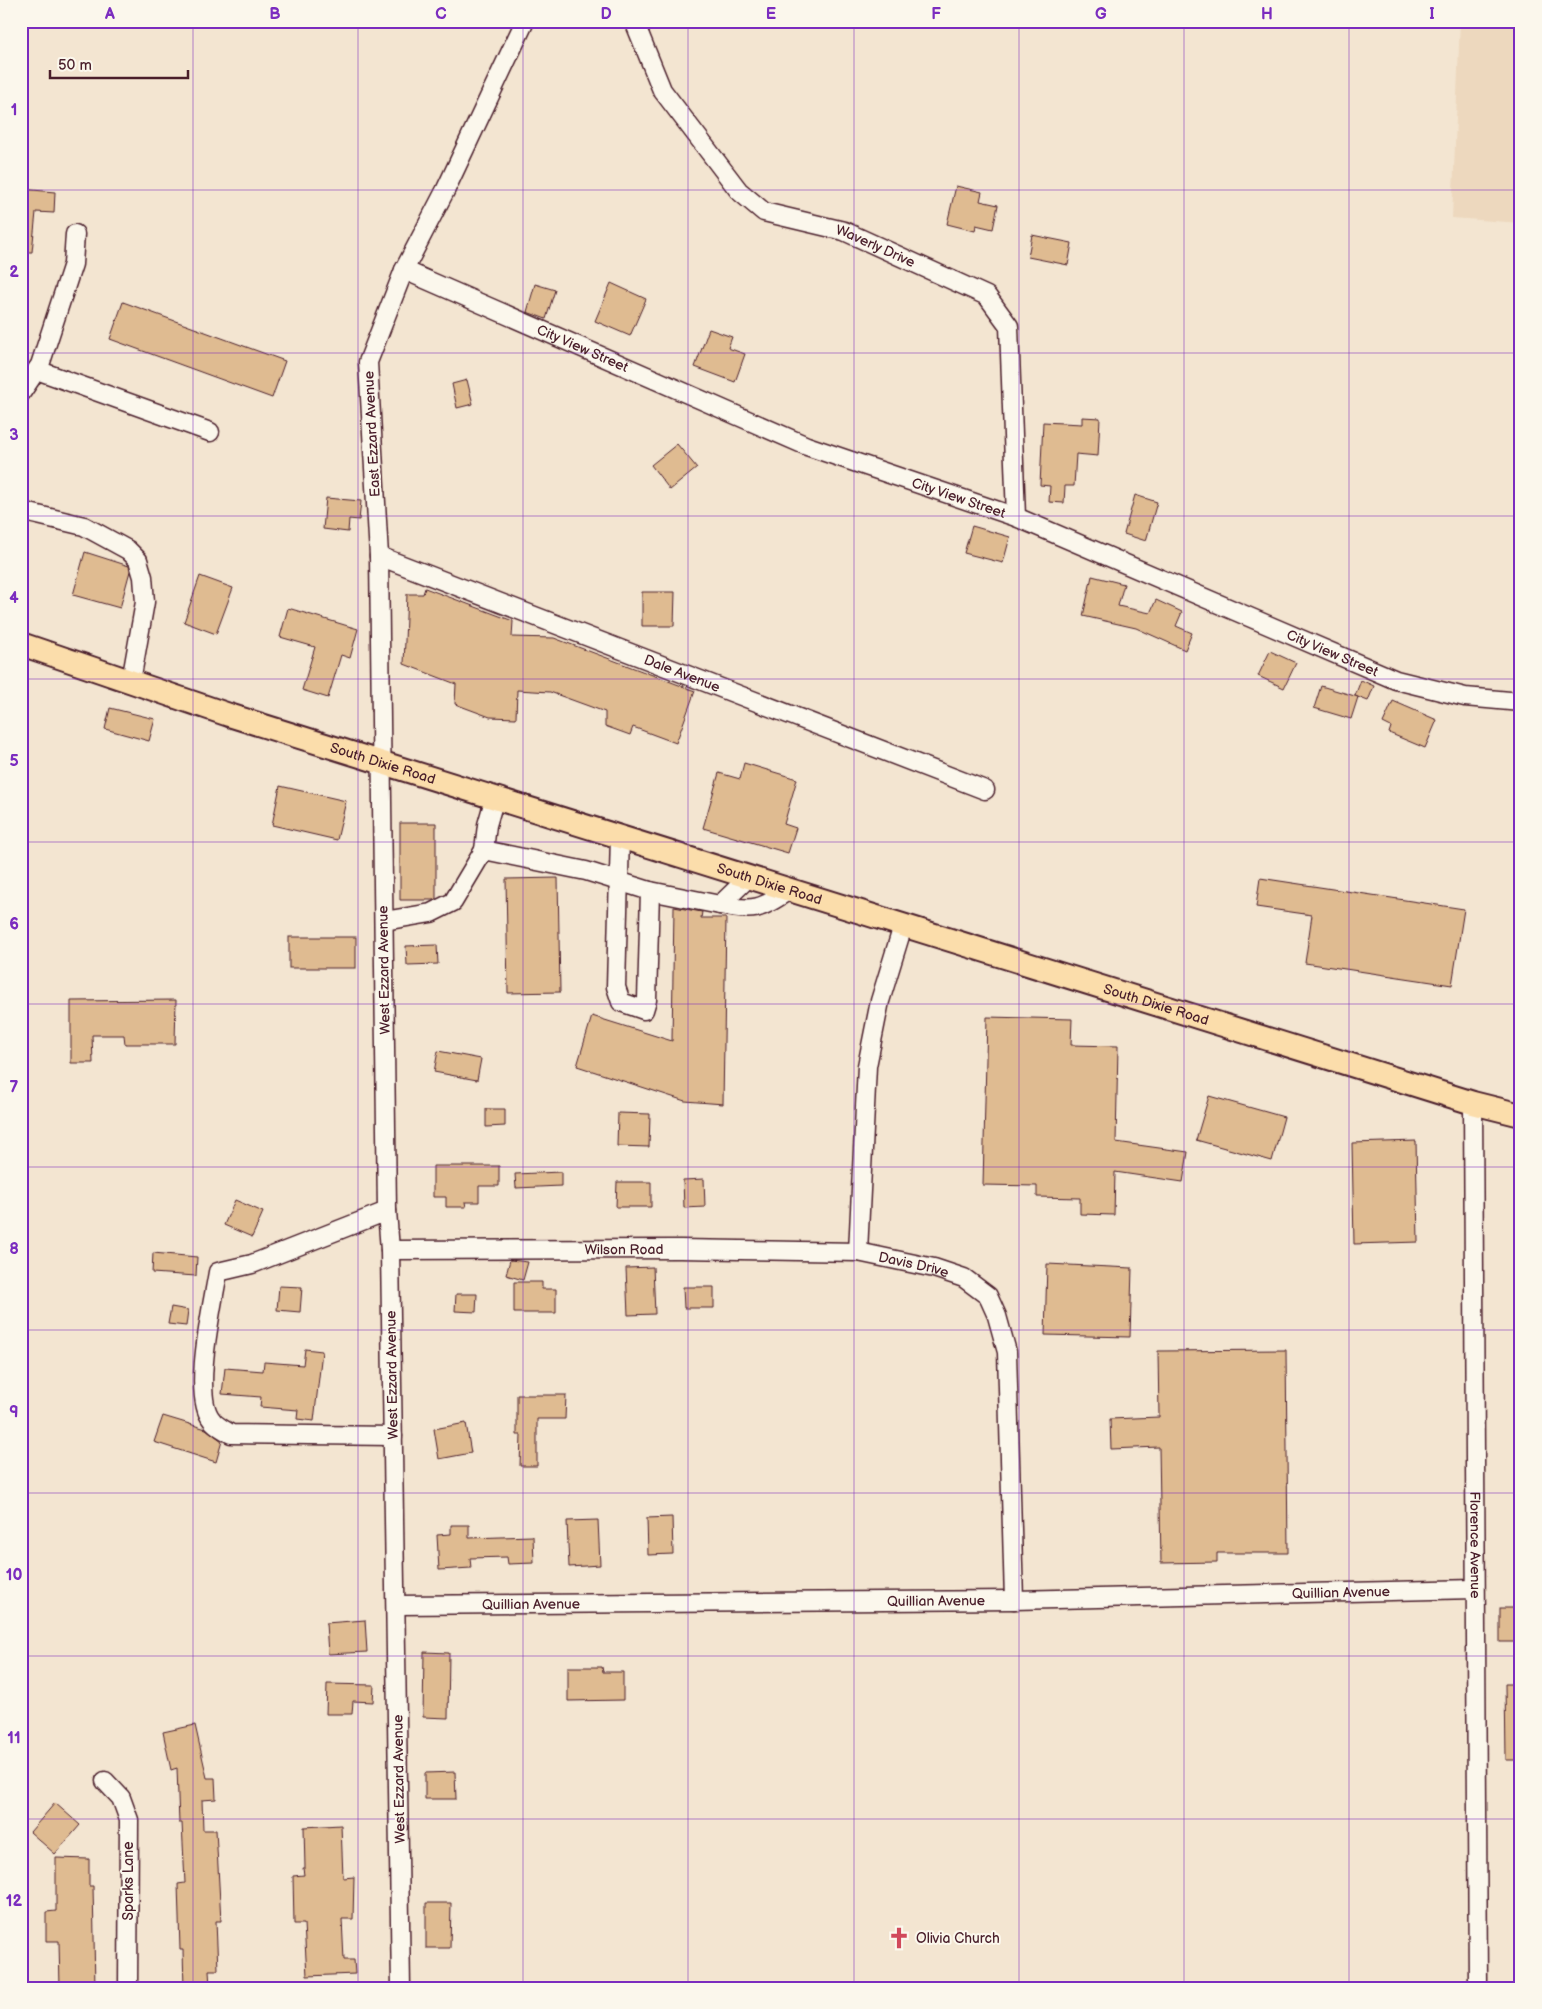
<svg xmlns="http://www.w3.org/2000/svg" width="1542" height="2009" font-family="'Balsamiq Sans',sans-serif">
  <rect width="100%" height="100%" fill="#f3e5d1"/>
  <filter id="ink" filterUnits="userSpaceOnUse"><feTurbulence type="fractalNoise" baseFrequency=".02" numOctaves="2"/><feDisplacementMap in="SourceGraphic" scale="10" xChannelSelector="R" yChannelSelector="G"/><feConvolveMatrix kernelMatrix="1 2 1 2 8 2 1 2 1" color-interpolation-filters="sRGB"/></filter>
  <g filter="url(#ink)">
    <path fill="#edd8be" d="M1460,21H1521V223L1452,218Z"/>
    <g fill="#dfbb91" stroke="#4a1f2b">
      <path d="M956,186L982,192L980,201L998,205L993,229L976,225L975,231L947,224Z"/>
      <path d="M21,189L55,192L54,213L36,212L32,252H21Z"/>
      <path d="M1032,235L1072,243L1068,265L1028,257Z"/>
      <path d="M611,283L646,299L630,336L595,321Z"/>
      <path d="M535,284L555,290L546,319L527,312Z"/>
      <path d="M123,302L285,361L272,398L110,339Z"/>
      <path d="M709,329L732,337L728,348L745,354L735,382L695,367Z"/>
      <path d="M467,380L473,404L457,408L452,384Z"/>
      <path d="M1082,417L1100,418L1098,456L1076,454L1074,486H1065L1064,503L1049,502L1050,486L1040,485L1043,422L1082,424Z"/>
      <path d="M677,444L697,468L670,490L651,465Z"/>
      <path d="M1135,495L1157,502L1146,541L1124,534Z"/>
      <path d="M326,498L361,501L359,520L349,519L348,532L323,529Z"/>
      <path d="M972,526L1010,537L1003,563L964,553Z"/>
      <path d="M85,552L129,566L130,571L120,608L73,595Z"/>
      <path d="M200,576L233,588L216,634L184,622Z"/>
      <path d="M1092,576L1124,584L1118,606L1150,613L1156,600L1182,612L1176,626L1192,633L1185,650L1136,628L1083,616Z"/>
      <path d="M425,588L513,621L512,637L554,638L695,691L676,743L633,727L630,735L605,726V712L550,692L517,690L516,718L490,717L455,704L456,684L404,664L407,594H423Z"/>
      <path d="M642,592H675L674,626H642Z"/>
      <path d="M288,608L358,629L350,658L341,655L328,698L302,690L315,647L280,637Z"/>
      <path d="M1270,651L1296,663L1284,688L1258,676Z"/>
      <path d="M1361,680L1374,686L1368,701L1355,696Z"/>
      <path d="M1321,686L1358,697L1351,719L1314,708Z"/>
      <path d="M1393,701L1437,720L1425,748L1389,733L1391,727L1383,723Z"/>
      <path d="M110,708L155,719L149,741L105,729Z"/>
      <path d="M744,763L797,779L784,824L796,828L788,853L703,828L719,773L740,779Z"/>
      <path d="M280,786L346,801L337,840L272,825Z"/>
      <path d="M400,823H436V899L433,900H400Z"/>
      <path d="M558,878L560,992L508,993L506,879Z"/>
      <path d="M1260,878L1464,909L1452,985L1305,963L1312,915L1256,907Z"/>
      <path d="M674,907L702,912L701,918H726L723,1104L685,1101L577,1066L592,1016L672,1041Z"/>
      <rect x="289" y="937" width="67" height="31"/>
      <path d="M437,945L438,964L407,965L406,946Z"/>
      <path d="M176,1000L175,1044H125L124,1035H92L93,1063H71V1001Z"/>
      <path d="M987,1017L1072,1019L1071,1045L1118,1046L1116,1142L1188,1152L1183,1182L1115,1172L1114,1215L1080,1214V1198L1037,1197V1186L983,1185Z"/>
      <path d="M438,1051L481,1059L477,1080L434,1072Z"/>
      <path d="M1209,1096L1284,1117L1272,1161L1196,1140Z"/>
      <path d="M486,1109H505V1126L486,1127Z"/>
      <path d="M618,1113L650,1114L649,1147L617,1146Z"/>
      <path d="M1416,1141L1418,1242L1354,1244L1352,1143Z"/>
      <path d="M433,1166H499V1186H479V1202H465L466,1207H446V1197H433Z"/>
      <path d="M561,1172V1186L516,1188L515,1174Z"/>
      <path d="M704,1179L705,1207L684,1208L683,1180Z"/>
      <path d="M617,1182H651V1207H616Z"/>
      <path d="M235,1200L263,1212L252,1237L224,1225Z"/>
      <path d="M153,1253L197,1257L196,1276L152,1273Z"/>
      <path d="M510,1260L528,1262L523,1280L506,1275Z"/>
      <path d="M1047,1264L1132,1268L1130,1337L1045,1335Z"/>
      <path d="M653,1267L655,1314L628,1315L626,1268Z"/>
      <path d="M514,1282H542V1289H556V1313H514Z"/>
      <path d="M279,1286L302,1287L300,1312L277,1310Z"/>
      <path d="M683,1287H714V1308H684Z"/>
      <path d="M456,1294H477L476,1312L455,1311Z"/>
      <path d="M171,1307L188,1310L186,1326L168,1324Z"/>
      <path d="M305,1349L322,1351L314,1421L297,1419L298,1410L260,1407L261,1397L222,1394L225,1368L263,1371L264,1362L303,1365Z"/>
      <path d="M1286,1350L1288,1553H1217V1562L1161,1563L1159,1447L1111,1449L1110,1419L1159,1417L1158,1351Z"/>
      <path d="M517,1395H566L565,1419H537V1466H520L521,1435H517Z"/>
      <path d="M163,1416L206,1429L222,1441L216,1462L154,1442Z"/>
      <path d="M466,1423L471,1453L439,1459L434,1429Z"/>
      <path d="M672,1517L673,1554L648,1555L647,1518Z"/>
      <path d="M598,1520L600,1565L569,1567L567,1521Z"/>
      <path d="M451,1525H469V1538L533,1536L534,1563L508,1564L507,1557L470,1558L471,1568L439,1570L437,1535L451,1534Z"/>
      <rect x="1500" y="1608" width="21" height="34"/>
      <path d="M365,1620L367,1652L328,1654L326,1623Z"/>
      <path d="M424,1652L449,1653L448,1718L423,1717Z"/>
      <path d="M568,1667H602L603,1672H623V1700L568,1701Z"/>
      <path d="M327,1684L374,1685L373,1702L353,1701L352,1714H326Z"/>
      <path d="M1505,1684H1521V1760H1506Z"/>
      <path d="M195,1725L207,1778H215L216,1799L202,1800L203,1830H216L221,1921H216L218,1970H209L210,1988H184L183,1950H180L178,1884L185,1883L182,1823H179L177,1768L171,1770L163,1732Z"/>
      <path d="M455,1772L456,1799H425V1773Z"/>
      <path d="M55,1803L80,1825L55,1854L30,1832Z"/>
      <path d="M341,1825L343,1878L354,1877L353,1919H342L344,1960H354L355,1974L307,1976L304,1924H294L293,1876L304,1875L303,1868H305L304,1827Z"/>
      <path d="M56,1858L89,1859V1886H93L95,1988H60L59,1941H46V1912L56,1911Z"/>
      <path d="M426,1903H451L450,1948H426Z"/>
    </g>
    <g fill="none" stroke-linecap="round" stroke-linejoin="round">
      <g stroke="#4a1f2b" stroke-width="21">
        <g id="minor">
          <path id="s1" d="M634,21L662,90L739,191L764,212L844,231L987,296L1009,326L1016,517"/>
          <path id="s2" d="M404,270L807,446L1016,517L1396,680L1465,697L1521,702"/>
          <path d="M37,370L210,432"/>
          <path d="M21,393L40,365L73,264L75,234"/>
          <path d="M21,511L84,526L128,550L138,560L143,577L145,602L131,681"/>
          <path id="s3" d="M379,556L985,790"/>
          <path d="M620,836L616,987L621,1002L644,1010L647,1000L650,891"/>
          <path d="M484,850L487,825L495,797"/>
          <path d="M749,877L720,905C753,912 761,910 789,890"/>
          <path d="M384,921L431,913L453,902L484,850L586,871L650,891L720,905"/>
          <path id="s4" d="M1473,1103L1478,1988"/>
          <path d="M387,1211L252,1264L218,1272C213,1304 191,1396 212,1420C216,1426 225,1430 231,1434L393,1436"/>
          <path id="s5" d="M390,1250L680,1249L858,1252L934,1268L964,1278L988,1296L997,1316L1007,1352L1014,1600"/>
          <path d="M858,1252L867,1066L880,1001L903,926"/>
          <path id="s6" d="M397,1605L1014,1600L1475,1589"/>
          <path d="M105,1781L121,1798L129,1820L128,1988"/>
          <path d="M401,1988L390,1250L387,1211L379,556L368,362L404,270L445,191L525,21"/>
        </g>
      </g>
      <g stroke="#4a1f2b" stroke-width="26">
        <g id="major">
          <path id="s7" d="M21,644L229,715L1473,1103L1521,1115"/>
        </g>
      </g>
      <use href="#minor" stroke="#fbf7ec" stroke-width="18"/>
      <use href="#major" stroke="#fbddab" stroke-width="22"/>
    </g>
  </g>
  <path fill="none" stroke="#7b2cbf" stroke-width="1" stroke-opacity="0.55" d="M193,21V1988M358,21V1988M523,21V1988M688,21V1988M854,21V1988M1019,21V1988M1184,21V1988M1349,21V1988M21,190H1521M21,353H1521M21,516H1521M21,679H1521M21,842H1521M21,1004H1521M21,1167H1521M21,1330H1521M21,1493H1521M21,1656H1521M21,1819H1521"/>
  <defs>
    <g id="church-bare" transform="scale(1.725)"><path d="M-1.2-6h2.4v3.5h3.3v2.4h-3.3V6h-2.4V-.1h-3.3v-2.4h3.3Z" fill="#d1495b" stroke="#fbf7ec" stroke-width="2.5" paint-order="stroke"/></g>
  </defs>
  <g fill-rule="evenodd">
    <use href="#church-bare" x="899" y="1938"/>
  </g>
  <g text-anchor="middle" dominant-baseline="central" stroke-width="4" stroke-linejoin="round" paint-order="stroke">
    <g font-size="14" fill="#4a1f2b" stroke="#fbf7ec">
      <text stroke="none"><textPath href="#s1" startOffset="351">Waverly Drive</textPath></text>
      <text stroke="none"><textPath href="#s2" startOffset="195">City View Street</textPath></text>
      <text transform="translate(372 434) rotate(-93)">East Ezzard Avenue</text>
      <text stroke="none"><textPath href="#s2" startOffset="600">City View Street</textPath></text>
      <text stroke="none"><textPath href="#s2" startOffset="1005">City View Street</textPath></text>
      <text stroke="none"><textPath href="#s3" startOffset="325">Dale Avenue</textPath></text>
      <text stroke="none"><textPath href="#s7" startOffset="381">South Dixie Road</textPath></text>
      <text stroke="none"><textPath href="#s7" startOffset="786">South Dixie Road</textPath></text>
      <text transform="translate(384 970) rotate(-91)">West Ezzard Avenue</text>
      <text stroke="none"><textPath href="#s7" startOffset="1191">South Dixie Road</textPath></text>
      <text stroke="none"><textPath href="#s5" startOffset="234">Wilson Road</textPath></text>
      <text stroke="none"><textPath href="#s5" startOffset="525">Davis Drive</textPath></text>
      <text transform="translate(392 1375) rotate(-91)">West Ezzard Avenue</text>
      <text stroke="none"><textPath href="#s4" startOffset="442">Florence Avenue</textPath></text>
      <text stroke="none"><textPath href="#s6" startOffset="944">Quillian Avenue</textPath></text>
      <text stroke="none"><textPath href="#s6" startOffset="539">Quillian Avenue</textPath></text>
      <text stroke="none"><textPath href="#s6" startOffset="134">Quillian Avenue</textPath></text>
      <text transform="translate(399 1779) rotate(-91)">West Ezzard Avenue</text>
      <text transform="translate(128 1881) rotate(-90)">Sparks Lane</text>
    </g>
    <g font-size="14" fill="#4a1f2b" stroke="#fbf7ec" text-anchor="start">
      <text x="916" y="1938">Olivia Church</text>
    </g>
  </g>
  <rect width="1542" height="2009" fill="none" stroke="#fbf7ec" stroke-width="55"/>
  <path d="M50 70v8h138v-8" fill="none" stroke="#4a1f2b" stroke-width="2.5"/>
  <text x="58" y="70" font-size="15" fill="#4a1f2b" stroke="#fbf7ec" stroke-width="4" paint-order="stroke">50 m</text>
  <rect x="28" y="28" width="1486" height="1954" fill="none" stroke="#7b2cbf" stroke-width="2"/>
  <g font-size="16" text-anchor="middle" font-weight="bold" fill="#7b2cbf">
    <text x="110" y="19">A</text>
    <text x="275" y="19">B</text>
    <text x="441" y="19">C</text>
    <text x="606" y="19">D</text>
    <text x="771" y="19">E</text>
    <text x="936" y="19">F</text>
    <text x="1101" y="19">G</text>
    <text x="1267" y="19">H</text>
    <text x="1432" y="19">I</text>
    <text x="14" y="115">1</text>
    <text x="14" y="277">2</text>
    <text x="14" y="440">3</text>
    <text x="14" y="603">4</text>
    <text x="14" y="766">5</text>
    <text x="14" y="929">6</text>
    <text x="14" y="1092">7</text>
    <text x="14" y="1254">8</text>
    <text x="14" y="1417">9</text>
    <text x="14" y="1580">10</text>
    <text x="14" y="1743">11</text>
    <text x="14" y="1906">12</text>
  </g>
</svg>
